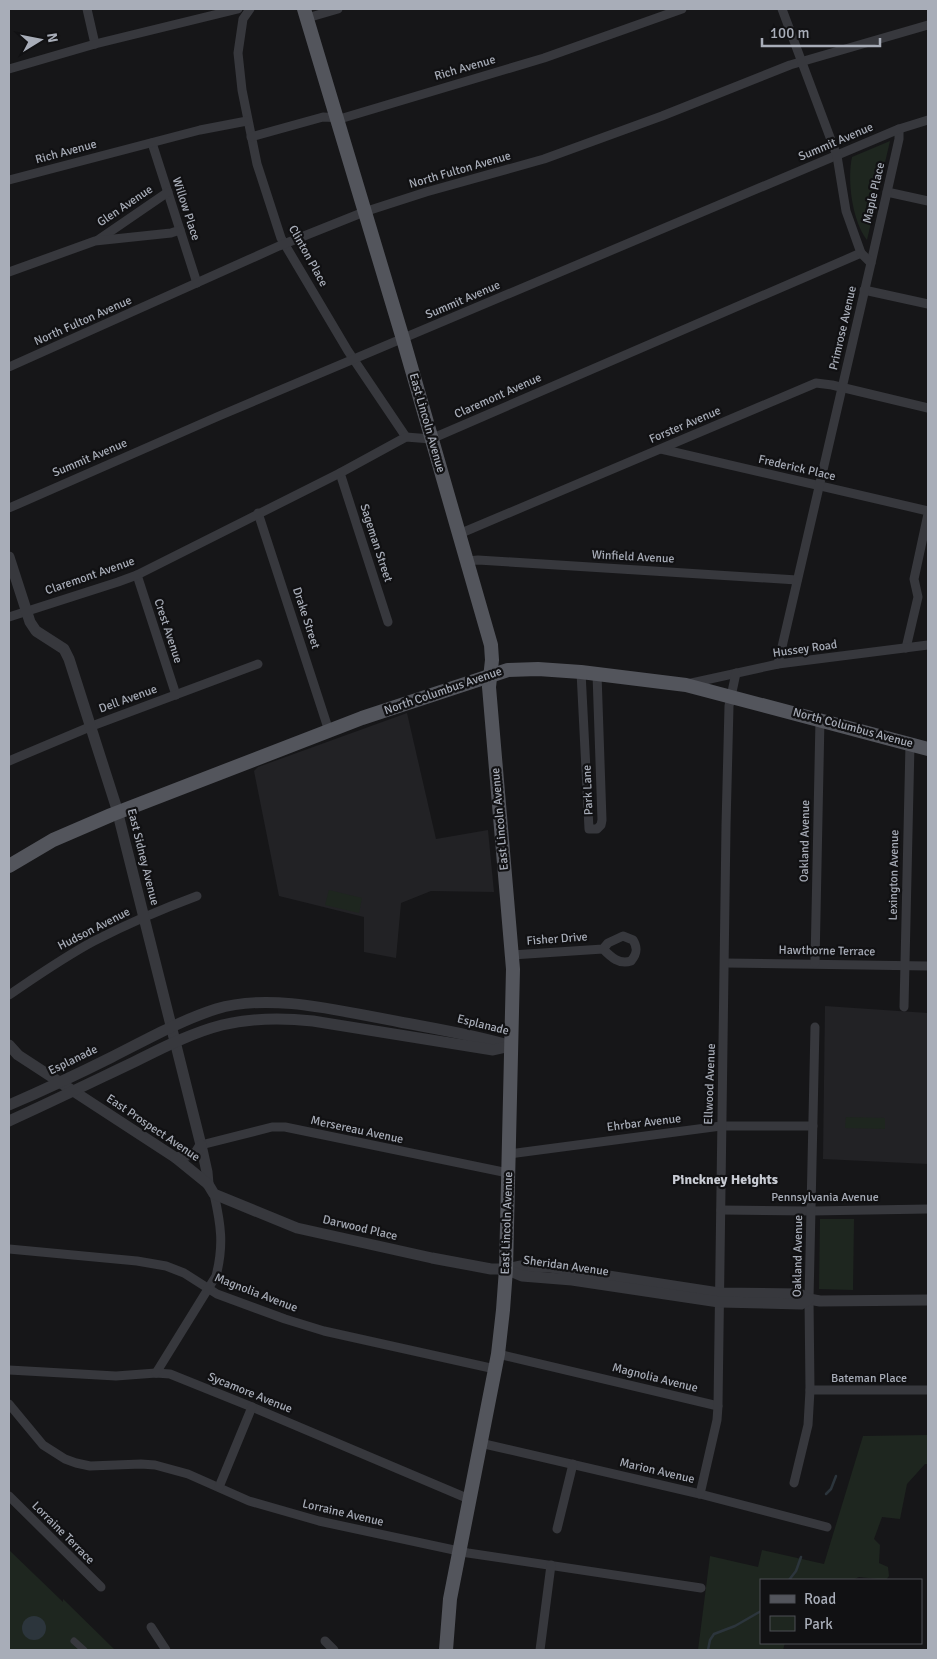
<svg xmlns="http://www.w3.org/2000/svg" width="937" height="1659" font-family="Signika,sans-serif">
  <rect width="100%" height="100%" fill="#161618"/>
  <g fill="#222225">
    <path d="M407,713L436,839L488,830L494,892L431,891L401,903L396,958L364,952V917L279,896L254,771L258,767Z"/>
    <path d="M825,1006L928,1013V1164L823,1159Z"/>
  </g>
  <g fill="#1e261f">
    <path d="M890,141L867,240C852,221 847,180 852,157Z"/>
    <path d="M329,890L362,898L359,913L325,905Z"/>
    <path d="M846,1117L885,1118V1129L845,1128Z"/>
    <path d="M820,1219H854L853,1290L819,1289Z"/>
    <path d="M928,1435V1464H925L907,1484L900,1519L882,1517L874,1539L880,1545L879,1563L888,1567L889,1576L886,1580L859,1577L852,1580H761V1643H785L783,1650H698L710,1556L758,1567L762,1550L824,1564L863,1436Z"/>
    <path d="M9,1550L63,1602V1599L115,1650H9Z"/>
  </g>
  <circle fill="#2c353c" cx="34" cy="1628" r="12"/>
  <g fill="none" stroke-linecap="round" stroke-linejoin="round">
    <g stroke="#2c353c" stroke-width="2.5">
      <path d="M826,1494L831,1489L836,1476"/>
      <path d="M789,1580L796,1571L801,1557"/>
      <path d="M708,1650L710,1640L714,1634L735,1626L761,1611"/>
    </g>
    <path stroke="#37383d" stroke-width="7" d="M74,1641L84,1650"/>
    <g stroke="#37383d" stroke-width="9">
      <path d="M87,9L95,44"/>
      <path d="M250,9L243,19L238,53L242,90L257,164L281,238L348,351L406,437"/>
      <path d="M307,18L338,9"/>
      <path d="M9,69L95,44L238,9"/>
      <path d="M251,137L323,117L343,118L544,58L682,9"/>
      <path d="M152,143L197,283"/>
      <path d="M9,180L200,130L247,121"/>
      <path d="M887,192L928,201"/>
      <path d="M98,240L168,192"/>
      <path d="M871,263L899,139V129"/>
      <path d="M9,272L95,241L171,233L180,230"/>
      <path d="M864,290L928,304"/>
      <path d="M9,367L279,246L364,212L426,192L544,159L662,116L790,65L928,25"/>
      <path d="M661,449L928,511"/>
      <path d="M340,473L388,622"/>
      <path d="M9,508L219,416L899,129L928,120"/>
      <path d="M258,513L329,731"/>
      <path d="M459,534L816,383L832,385L928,408"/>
      <path d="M467,561L478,560L797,580"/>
      <path d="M137,575L176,695"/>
      <path d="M9,617L118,582L137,575L340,473L406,437L431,439L861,253"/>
      <path d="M906,648L918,597L914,579L928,514"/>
      <path d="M778,664L871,263L861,253L846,211L837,156L782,9"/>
      <path d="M581,672L589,829H597L601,825L602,820L597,674"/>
      <path d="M687,684L778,664L928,645"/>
      <path d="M9,761L92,726L258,664"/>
      <path d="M512,955L603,949C611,957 619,965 631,961C637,954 638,948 633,940L623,936L608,943L603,949"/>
      <path d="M725,963L928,966"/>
      <path d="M815,963L820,719"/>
      <path d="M9,995C37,976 64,957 94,941C127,924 162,909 197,896"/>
      <path d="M904,1007L910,744"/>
      <path d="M201,1145L272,1127H285L508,1173"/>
      <path d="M509,1154L721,1126H813"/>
      <path d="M721,1210L811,1211L928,1209"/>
      <path d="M9,1249L137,1261L166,1266L184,1273L217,1294L285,1319L324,1331L495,1369"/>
      <path d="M498,1354L718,1406"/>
      <path d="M9,1370L116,1376L156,1373L170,1374L252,1407L469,1499"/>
      <path d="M156,1373L216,1276C224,1245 221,1225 214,1194"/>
      <path d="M810,1390H928"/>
      <path d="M9,1404L43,1445L65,1459L76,1463L90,1466L141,1464L155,1465L188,1474L249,1501L319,1521L468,1553L701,1588"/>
      <path d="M480,1443L700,1494L827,1527"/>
      <path d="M794,1483L808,1425L810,1390L809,1299L815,1027"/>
      <path d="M219,1487L252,1407"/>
      <path d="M700,1494L717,1420L718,1406L726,826L729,706L736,673"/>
      <path d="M9,1496L101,1587"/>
      <path d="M557,1529L573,1464"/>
      <path d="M151,1627L166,1650"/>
      <path d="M325,1641L334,1650"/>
      <path d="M540,1650L551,1565"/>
    </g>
    <g stroke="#37383d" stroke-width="11">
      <path d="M9,557L30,622L36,631L64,649L69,659L116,806L201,1145L207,1172L208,1184"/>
      <path d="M9,1045L18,1055L176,1158L208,1184L214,1194L297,1228L432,1258L491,1269H506L521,1266L550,1267L719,1293L800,1294L809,1299L820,1301L928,1300"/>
      <path d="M9,1105C44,1090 78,1074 112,1057C146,1040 179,1021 216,1009C271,992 344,1012 400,1022C437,1029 475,1035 511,1046"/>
      <path d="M9,1121C51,1102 92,1082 134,1062C162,1048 191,1033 222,1025C251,1018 283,1018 313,1021L493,1050L510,1046"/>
      <path d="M176,1158L196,1153L201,1145"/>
      <path d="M506,1269L522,1276L572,1280L719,1302L801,1304L809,1299"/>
    </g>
    <g stroke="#53555c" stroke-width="14">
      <path d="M304,9L403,339L491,645L492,660L489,687L513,969L506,1269L503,1310L498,1354L450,1599L446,1650"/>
      <path d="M9,866L53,840L111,815L362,718L508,670L538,669L581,672L686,685L928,749"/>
    </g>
  </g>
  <g text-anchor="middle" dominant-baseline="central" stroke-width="4.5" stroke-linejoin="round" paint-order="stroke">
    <g font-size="12" fill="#a8adb8" stroke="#111113">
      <text transform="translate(465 68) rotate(-16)">Rich Avenue</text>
      <text transform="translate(836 142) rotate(-23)">Summit Avenue</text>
      <text transform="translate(66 152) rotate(-15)">Rich Avenue</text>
      <text transform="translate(460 170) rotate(-16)">North Fulton Avenue</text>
      <text transform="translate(874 193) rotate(-77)">Maple Place</text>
      <text transform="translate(125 206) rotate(-34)">Glen Avenue</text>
      <text transform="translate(186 209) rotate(72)">Willow Place</text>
      <text transform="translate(308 256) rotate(61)">Clinton Place</text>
      <text transform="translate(463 300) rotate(-23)">Summit Avenue</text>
      <text transform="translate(83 321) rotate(-24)">North Fulton Avenue</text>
      <text transform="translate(843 328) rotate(-77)">Primrose Avenue</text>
      <text transform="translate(498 396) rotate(-24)">Claremont Avenue</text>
      <text transform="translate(427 423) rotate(74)">East Lincoln Avenue</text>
      <text transform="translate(685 425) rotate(-23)">Forster Avenue</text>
      <text transform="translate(90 458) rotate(-23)">Summit Avenue</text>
      <text transform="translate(797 468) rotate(13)">Frederick Place</text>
      <text transform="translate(376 543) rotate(72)">Sageman Street</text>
      <text transform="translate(633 557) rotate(3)">Winfield Avenue</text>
      <text transform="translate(90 576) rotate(-19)">Claremont Avenue</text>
      <text transform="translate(306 618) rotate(72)">Drake Street</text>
      <text transform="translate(168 631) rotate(72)">Crest Avenue</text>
      <text transform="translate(805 649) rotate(-8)">Hussey Road</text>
      <text transform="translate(443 691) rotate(-19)">North Columbus Avenue</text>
      <text transform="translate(128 699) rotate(-20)">Dell Avenue</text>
      <text transform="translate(853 728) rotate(15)">North Columbus Avenue</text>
      <text transform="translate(588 790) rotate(-92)">Park Lane</text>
      <text transform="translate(500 819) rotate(-95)">East Lincoln Avenue</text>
      <text transform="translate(805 841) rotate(-89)">Oakland Avenue</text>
      <text transform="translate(143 857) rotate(76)">East Sidney Avenue</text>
      <text transform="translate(894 875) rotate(-89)">Lexington Avenue</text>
      <text transform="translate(94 929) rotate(-27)">Hudson Avenue</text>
      <text transform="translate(557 939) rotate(-4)">Fisher Drive</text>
      <text transform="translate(827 951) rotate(1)">Hawthorne Terrace</text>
      <text transform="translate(483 1025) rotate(14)">Esplanade</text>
      <text transform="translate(73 1060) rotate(-26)">Esplanade</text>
      <text transform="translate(710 1084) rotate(-88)">Ellwood Avenue</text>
      <text transform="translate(644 1123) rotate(-7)">Ehrbar Avenue</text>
      <text transform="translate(153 1128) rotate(34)">East Prospect Avenue</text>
      <text transform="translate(357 1130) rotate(12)">Mersereau Avenue</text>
      <text x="825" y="1197">Pennsylvania Avenue</text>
      <text transform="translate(507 1223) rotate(-88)">East Lincoln Avenue</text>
      <text transform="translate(360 1228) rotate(13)">Darwood Place</text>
      <text transform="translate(798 1256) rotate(-89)">Oakland Avenue</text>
      <text transform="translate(566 1266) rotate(8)">Sheridan Avenue</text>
      <text transform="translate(256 1293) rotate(21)">Magnolia Avenue</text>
      <text transform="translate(655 1378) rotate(14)">Magnolia Avenue</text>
      <text x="869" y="1378">Bateman Place</text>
      <text transform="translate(250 1393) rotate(22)">Sycamore Avenue</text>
      <text transform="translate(657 1471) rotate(13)">Marion Avenue</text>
      <text transform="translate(343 1513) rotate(13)">Lorraine Avenue</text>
      <text transform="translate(63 1533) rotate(45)">Lorraine Terrace</text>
    </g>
    <g font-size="14" font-weight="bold" fill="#c9ccd4" stroke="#111113">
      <text x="725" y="1179">Pinckney Heights</text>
    </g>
  </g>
  <rect width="937" height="1659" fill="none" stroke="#a8adb8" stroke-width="20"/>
  <rect x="760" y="1579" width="162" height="65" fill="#111113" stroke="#4d4f55"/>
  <rect x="770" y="1595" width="25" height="8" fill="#53555c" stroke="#4d4f55"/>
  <text x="804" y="1604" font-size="15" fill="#a8adb8">Road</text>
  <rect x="770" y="1616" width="25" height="15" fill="#1e261f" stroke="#4d4f55"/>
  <text x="804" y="1629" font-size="15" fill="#a8adb8">Park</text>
  <g transform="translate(40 40) rotate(80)" stroke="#111113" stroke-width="4" paint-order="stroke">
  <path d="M0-4L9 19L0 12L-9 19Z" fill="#a8adb8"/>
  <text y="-8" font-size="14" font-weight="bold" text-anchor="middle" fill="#a8adb8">N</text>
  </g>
  <path d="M762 38v8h118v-8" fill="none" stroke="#a8adb8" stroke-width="2.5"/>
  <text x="770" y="38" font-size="15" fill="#a8adb8" stroke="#111113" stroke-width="4" paint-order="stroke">100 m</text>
</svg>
